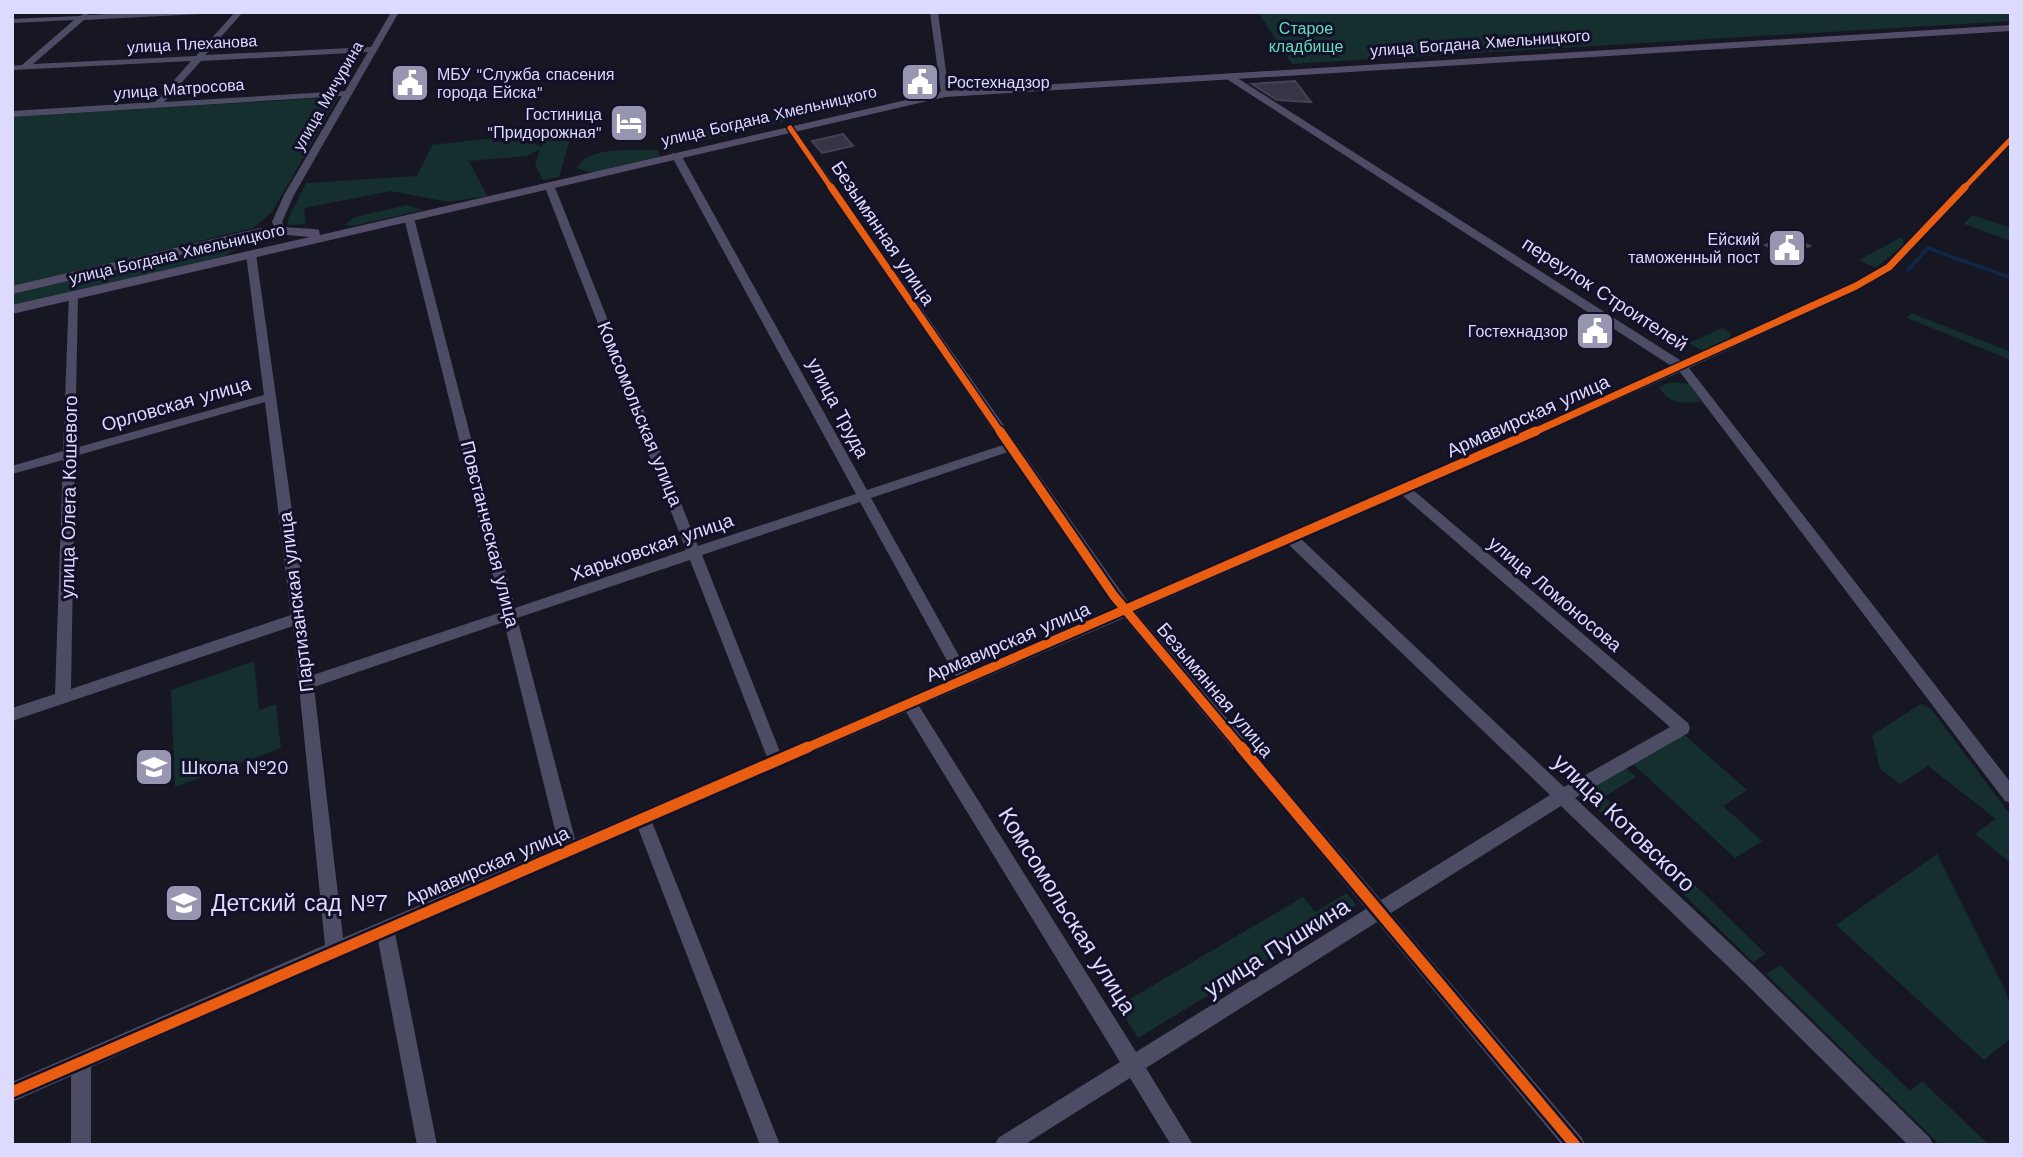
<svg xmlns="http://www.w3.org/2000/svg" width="2023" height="1157" font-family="'Work Sans',sans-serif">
  <rect width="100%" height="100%" fill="#171723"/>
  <g fill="#142f2e">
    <path d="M1258,12H2011V21L1292,64Z"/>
    <path d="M338,97L272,212L253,228L12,287V117Z"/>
    <path d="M788,117L787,121L678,146L679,131L725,130L726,120Z"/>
    <path d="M494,138L493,142L531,141L541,147L544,141L570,139L559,177L543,180L535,165L540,149L527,156L469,161L487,196L448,202L391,191L304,208L306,224L288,225V219L306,183L417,176L432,145Z"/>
    <path d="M658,150L660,157L593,173L577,168C588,145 636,151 658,150Z"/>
    <path d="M407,205L423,210L353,226L345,225L355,217Z"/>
    <path d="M1972,215L2011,228V241L1964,224Z"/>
    <path d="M1902,237L1904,244L1876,268L1859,260Z"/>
    <path d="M228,243L235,249L224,257L12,306V293Z"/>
    <path d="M1911,313L2011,352V360L1907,318Z"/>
    <path d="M1722,328L1730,333V339L1703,351L1689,343Z"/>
    <path d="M1671,382L1689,384L1701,401C1684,405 1668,403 1659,387Z"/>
    <path d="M254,661L259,710L276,704L281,748L175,787L171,690Z"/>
    <path d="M1921,704L1931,709L2011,816V863L1975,834L1996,819L1928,766L1900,784L1880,769L1872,735Z"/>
    <path d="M1681,732L1747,790L1723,806L1762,841L1735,858L1630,761Z"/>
    <path d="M1625,767L1636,777L1604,797L1766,954L1753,962L1580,793Z"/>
    <path d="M1937,854L2004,988L2011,1006V1038L1984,1060L1836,925Z"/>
    <path d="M1347,893L1356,905L1138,1038L1118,1006L1303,897L1315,912Z"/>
    <path d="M1780,965L1910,1091L1922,1081L1989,1145H1940L1766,974Z"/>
  </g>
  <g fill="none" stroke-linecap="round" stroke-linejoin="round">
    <path stroke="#0f2748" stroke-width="3.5" d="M1908,270L1928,248L2011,278"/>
  </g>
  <g fill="#363545" stroke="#444257" stroke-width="2">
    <path d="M1295,81L1311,102L1277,100L1252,84Z"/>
    <path d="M843,134L853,146L822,153L812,141Z"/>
    <path d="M1788,235L1810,246L1787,256L1765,245Z"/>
  </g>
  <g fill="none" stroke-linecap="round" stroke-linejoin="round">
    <g fill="#4c4d64" fill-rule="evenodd">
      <path d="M148,12H205L201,14L84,20L33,64L196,56L235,12H243L205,55L371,47L391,12H399L294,195L282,222L286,231L285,233H277L272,222L284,195L342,96L12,117V111L155,102L191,61L12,70V66L22,65L74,20L12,23V19L80,16L85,13L89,15ZM368,52L345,91L164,102L201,61Z"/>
      <path d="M930,12H938L949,94L945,97L941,94Z"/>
      <path d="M1225,74H1231L1683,362L1852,284L1885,265L2011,136V144L1893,269L1860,288L1689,368L2011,783V803L2005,801L1680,372L1413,490L1688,723L1690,728L1688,733L1575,798L1755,967L1930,1138L1933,1145H1908L1741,979L1561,806L1391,913L1582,1138L1585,1145H1562L1377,922L1146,1068L1193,1145H1171L1130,1078L1024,1145H995L998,1138L1120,1062L906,712L652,822L780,1145H760L638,828L395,933L437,1145H417L378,940L91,1067V1145H71V1076L12,1102V1082L325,945L293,626L12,721V708L55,694L63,460L12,474V466L63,451L69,294L73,293L78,296L75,448L264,395L246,254L251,251L256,254L307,618L313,675L502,612L404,218L406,216L414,218L515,608L686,550L544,185L546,183L554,185L698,546L856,494L671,155L673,153L681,155L867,490L1003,445L786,128L790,125L793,126L1129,603L1673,367L1225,78ZM265,402L291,615L71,689L75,456ZM1008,452L1116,609L968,672L871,498ZM1402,495L1670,727L1564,787L1301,539ZM860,502L956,677L780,752L702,555ZM1289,545L1550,795L1381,900L1136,612ZM690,560L767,757L575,839L517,618ZM1124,618L1366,909L1136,1052L919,706ZM504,622L559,846L343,938L314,687Z"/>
    </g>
    <g fill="#544d69" fill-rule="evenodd">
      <path d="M2011,25V31L945,97L12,314V305L310,237L276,234V228L281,227L314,229L319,230L320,235L945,91Z"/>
      <path d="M260,228L267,232L265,235L12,294V286Z"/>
    </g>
    <g stroke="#131129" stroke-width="8">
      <g id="cycleway-far3">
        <path d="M790,128L832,189"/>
        <path d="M1963,189L2011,139"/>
      </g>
    </g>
    <g stroke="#131129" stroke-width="10">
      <g id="cycleway-far2">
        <path d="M831,187L1001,433"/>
        <path d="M1532,433L1856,286L1889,267L1965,187"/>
      </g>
    </g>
    <g stroke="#131129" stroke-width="13">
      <g id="cycleway-far1">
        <path d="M1000,431L1114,596L1242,749"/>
        <path d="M804,749L1536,431"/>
      </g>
    </g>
    <g stroke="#131129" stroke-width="16">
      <g id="cycleway">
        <path d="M1241,747L1575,1145"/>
        <path d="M12,1092L808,747"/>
      </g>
    </g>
    <use href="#cycleway-far3" stroke="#e95d12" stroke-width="5"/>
    <use href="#cycleway-far2" stroke="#e95d12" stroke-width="7"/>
    <use href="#cycleway-far1" stroke="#e95d12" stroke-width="9"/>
    <use href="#cycleway" stroke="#e95d12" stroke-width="11"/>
  </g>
  <defs>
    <g id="civic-square" transform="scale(2.0125)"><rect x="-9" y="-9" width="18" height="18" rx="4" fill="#9796b1" stroke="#131129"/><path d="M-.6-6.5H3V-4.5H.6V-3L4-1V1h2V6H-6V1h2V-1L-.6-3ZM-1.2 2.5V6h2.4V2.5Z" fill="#fff"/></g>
    <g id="hotel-square" transform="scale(2.0125)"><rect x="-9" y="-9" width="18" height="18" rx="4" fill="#9796b1" stroke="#131129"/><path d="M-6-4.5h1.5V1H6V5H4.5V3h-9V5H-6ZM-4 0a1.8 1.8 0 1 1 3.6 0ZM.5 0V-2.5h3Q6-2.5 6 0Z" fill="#fff"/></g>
    <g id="school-square" transform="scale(2.0125)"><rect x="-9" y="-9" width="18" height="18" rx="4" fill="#9796b1" stroke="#131129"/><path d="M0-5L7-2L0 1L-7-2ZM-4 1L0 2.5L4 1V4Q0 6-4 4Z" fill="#fff"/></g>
  </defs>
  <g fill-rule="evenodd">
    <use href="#civic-square" x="920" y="82"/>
    <use href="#civic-square" x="410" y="83"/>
    <use href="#hotel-square" x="629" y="123"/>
    <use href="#civic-square" x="1787" y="248"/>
    <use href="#civic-square" x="1595" y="331"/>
    <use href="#school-square" x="154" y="767"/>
    <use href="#school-square" x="184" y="903"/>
  </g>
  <g text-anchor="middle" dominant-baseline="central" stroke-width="6" stroke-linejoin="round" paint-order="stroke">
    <g font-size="16" fill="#66dfb8" stroke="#131129">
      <text x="1306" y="28">Старое<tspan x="1306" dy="18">кладбище</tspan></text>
    </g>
    <g font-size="16" fill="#dcdafe" stroke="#131129">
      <text transform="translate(1480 43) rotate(-4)">улица Богдана Хмельницкого</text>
      <text transform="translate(192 44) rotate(-3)">улица Плеханова</text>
      <text transform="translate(179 89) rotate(-4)">улица Матросова</text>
      <text transform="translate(328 96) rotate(-60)">улица Мичурина</text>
      <text transform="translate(769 116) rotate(-13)">улица Богдана Хмельницкого</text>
      <text transform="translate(177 254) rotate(-13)">улица Богдана Хмельницкого</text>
    </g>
    <g font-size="16" fill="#dcdafe" stroke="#131129" text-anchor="end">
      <text x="437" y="74" text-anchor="start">МБУ "Служба спасения<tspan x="437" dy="18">города Ейска"</tspan></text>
      <text x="947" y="82" text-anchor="start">Ростехнадзор</text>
      <text x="602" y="114">Гостиница<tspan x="602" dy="18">"Придорожная"</tspan></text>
      <text x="1760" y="239">Ейский<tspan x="1760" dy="18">таможенный пост</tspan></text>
      <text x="1568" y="331">Гостехнадзор</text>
    </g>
    <g font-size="19" fill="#dcdafe" stroke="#131129">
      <text transform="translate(883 233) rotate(56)">Безымянная улица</text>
      <text transform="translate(1605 294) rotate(33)">переулок Строителей</text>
      <text transform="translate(176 404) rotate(-16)">Орловская улица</text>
      <text transform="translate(838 408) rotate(62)">улица Труда</text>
      <text transform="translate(640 414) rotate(68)">Комсомольская улица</text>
      <text transform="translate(1528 416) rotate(-24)">Армавирская улица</text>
      <text transform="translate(69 497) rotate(-89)">улица Олега Кошевого</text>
      <text transform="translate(490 534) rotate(76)">Повстанческая улица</text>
      <text transform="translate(652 547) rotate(-19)">Харьковская улица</text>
      <text transform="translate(1555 594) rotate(40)">улица Ломоносова</text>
      <text transform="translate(296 602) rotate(-97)">Партизанская улица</text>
      <text transform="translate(1008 642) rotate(-23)">Армавирская улица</text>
      <text transform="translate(1215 690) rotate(50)">Безымянная улица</text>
      <text transform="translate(487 866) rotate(-23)">Армавирская улица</text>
    </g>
    <g font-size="19" fill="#dcdafe" stroke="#131129" text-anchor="start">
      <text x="181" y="767">Школа №20</text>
    </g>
    <g font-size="23" fill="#dcdafe" stroke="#131129">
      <text transform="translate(1624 823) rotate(44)">улица Котовского</text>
      <text transform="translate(1067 911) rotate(58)">Комсомольская улица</text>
      <text transform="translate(1277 948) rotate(-32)">улица Пушкина</text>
    </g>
    <g font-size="23" fill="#dcdafe" stroke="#131129" text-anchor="start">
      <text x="211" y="903">Детский сад №7</text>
    </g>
  </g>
  <rect width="2023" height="1157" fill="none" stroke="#dcdafe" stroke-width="28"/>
</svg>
